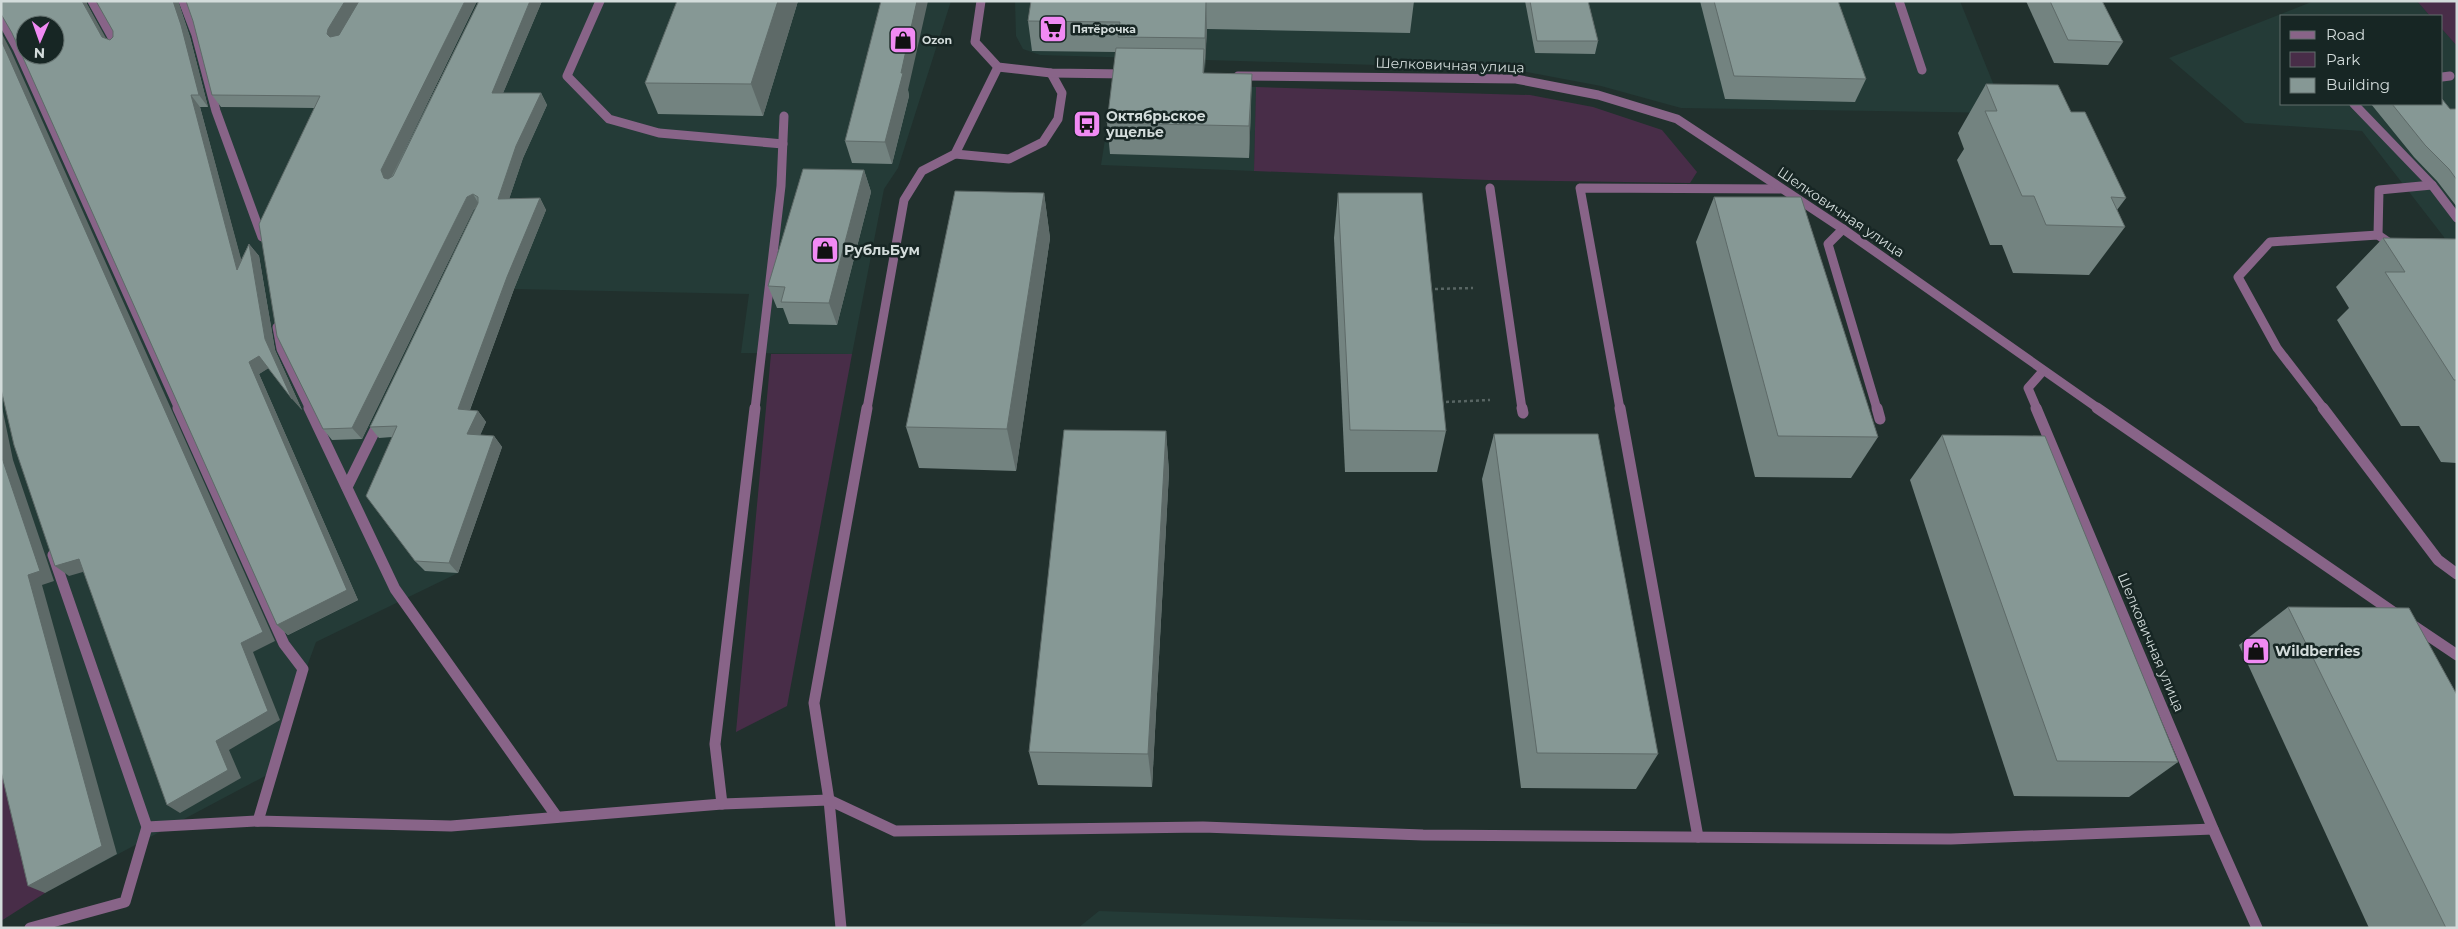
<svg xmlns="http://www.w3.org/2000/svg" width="2458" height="929" font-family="Montserrat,sans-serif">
  <rect width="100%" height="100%" fill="#21302d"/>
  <g fill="#243b37" fill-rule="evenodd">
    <path d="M1,1H951L898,168L884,189L852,354L741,353L749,294L514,289L466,420L486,422L476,444L502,447L458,573L316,642L267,775L45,893L1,714ZM25,25H55V55H25Z"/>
    <path d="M1015,1H1960L2005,113L1681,108L1601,86L1510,69L1040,55L1023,49L1016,36Z"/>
    <path d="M2314,1H2417L2430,16H2282V104H2442V29L2457,46V254L2362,131L2245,123L2169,58Z"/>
    <path d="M1114,82L1256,87L1254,171L1101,165Z"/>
    <path d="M1099,911L1613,928H1078Z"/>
  </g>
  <g fill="#482d48">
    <path d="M2417,1H2457V46L2442,29V16H2430Z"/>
    <path d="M1256,87L1530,95L1593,107L1662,130L1697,172L1690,183L1488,180L1254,171Z"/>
    <path d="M771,354H852L787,706L736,732Z"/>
    <path d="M1,714L45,893L1,921Z"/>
  </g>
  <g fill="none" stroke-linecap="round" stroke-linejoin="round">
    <g stroke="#586563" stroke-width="2.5" stroke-dasharray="3 3" stroke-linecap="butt">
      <path d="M1435,289L1473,288"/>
      <path d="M1446,402L1490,400"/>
    </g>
    <g stroke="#886488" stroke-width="9">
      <path d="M92,1L117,46"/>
      <path d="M183,1L196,35L216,111L262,237"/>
      <path d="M600,1L567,76L609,119L659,133L783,144"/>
      <path d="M1899,1L1922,70"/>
      <path d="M1,19L17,48L179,409"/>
      <path d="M2442,77L2450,76"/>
      <path d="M2354,104L2432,185L2457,218"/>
      <path d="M955,154L1009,159L1043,142L1058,119L1062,93L1051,73"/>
      <path d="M1490,188L1522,409"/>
      <path d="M1843,229L1828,244L1877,409"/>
      <path d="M2378,235L2379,190L2432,185"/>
      <path d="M277,327L281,349L310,409"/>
      <path d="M755,409L781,186L784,116"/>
      <path d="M1620,409L1580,188L1780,189"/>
      <path d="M2324,409L2277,348L2238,277L2270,242L2378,235L2394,246"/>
    </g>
    <g stroke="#886488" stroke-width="11">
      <path d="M178,408L284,644L303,669L258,821"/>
      <path d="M309,408L395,589L557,817"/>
      <path d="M1522,408L1523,413"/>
      <path d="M1620,408L1698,837"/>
      <path d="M1877,408L1880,419"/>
      <path d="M2323,408L2438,560L2457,574"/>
      <path d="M347,487L380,420"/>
      <path d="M722,804L715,744L755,408"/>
      <path d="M147,827L258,821L451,826L722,804L829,800L841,928"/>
      <path d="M30,928L125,902L147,827L53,555"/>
    </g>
    <g stroke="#886488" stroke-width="9">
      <path d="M981,1L975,42L998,67L1051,73L1126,74"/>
      <path d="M1238,76L1516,79L1598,95L1677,119L1843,229L2099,409"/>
      <path d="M867,409L904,200L922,171L955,154L998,67"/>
      <path d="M2037,409L2028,388L2043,371"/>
    </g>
    <g stroke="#886488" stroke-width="11">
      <path d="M867,408L814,703L829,800L895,831L1203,827L1423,835L1951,839L2213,829"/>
      <path d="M2036,408L2213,829L2257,928"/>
      <path d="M2097,408L2399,616"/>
      <path d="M2411,624L2457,655"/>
    </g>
  </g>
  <g fill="#738380">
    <path d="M96,1H178L190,37L208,107H200L241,260L249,244L259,256L275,350L302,410L268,368L259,374L358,600L288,635L277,625L12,33L87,4L105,38L110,40L113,37V31Z"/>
    <path d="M186,1H477L392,176L479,1H542L503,93H541L547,105L523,158L509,199L540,198L546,210L514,289L470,410L478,411L486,422L480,435L494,436L502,447L458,573L425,571L415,561L392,437L379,438L370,427L476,209H474L362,439L332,440L323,429L315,108L221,107L212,95L193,21Z"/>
    <path d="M798,1L763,116L658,114L645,83Z"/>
    <path d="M1031,1H1414L1410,33L1207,29L1204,73L1251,106L1249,158L1110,154L1107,123L1116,52L1032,51L1028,21Z"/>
    <path d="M1525,1H1588L1598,41L1595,54L1535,53Z"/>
    <path d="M1700,1H1838L1866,79L1855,102L1725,99Z"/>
    <path d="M2026,1H2102L2123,42L2108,65L2054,63Z"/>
    <path d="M1986,84L2126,198L2117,210L2125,227L2089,275L2013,273L2002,245H1990L1957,160L1964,149L1958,133Z"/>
    <path d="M908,90L909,96L892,164L852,163L845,141Z"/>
    <path d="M2371,104H2442L2450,109H2457V207L2437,181L2414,157Z"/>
    <path d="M864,170L871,192L837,325L789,324L783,308H777L768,286Z"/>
    <path d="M1044,193L1050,238L1016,471L919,468L906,427Z"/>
    <path d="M1338,193L1446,431L1437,472H1345L1334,238Z"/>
    <path d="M1714,197L1878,437L1851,478L1755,477L1696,242Z"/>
    <path d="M2383,238L2457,239V463L2441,462L2419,426H2401L2337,320L2349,308L2336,287Z"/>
    <path d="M1166,431L1169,472L1152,787L1038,785L1029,752Z"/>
    <path d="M1494,434L1658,754L1636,789L1521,788L1482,479Z"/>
    <path d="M1942,435L2178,762L2129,797L2014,796L1910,480Z"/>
    <path d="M2288,607L2457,928H2369L2239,645Z"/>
  </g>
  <g fill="#5e6a68">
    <path d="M82,1H87V4L112,49L102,37Z"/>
    <path d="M173,1H178L190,37L208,107L199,95Z"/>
    <path d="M345,1H360L335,47L327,34L328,29Z"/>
    <path d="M465,1H477L389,182L384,178L381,170Z"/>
    <path d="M530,1H542L498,105L492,93Z"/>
    <path d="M778,1H798L763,116L751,84Z"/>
    <path d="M917,1H928L908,90L909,96L892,164L885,142Z"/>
    <path d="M1206,1L1207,29L1205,69V38Z"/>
    <path d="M1,32L11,51L275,641L253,652L280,720L229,750L241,778L180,813L167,805L216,741L1,40Z"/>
    <path d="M1204,49V81L1203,73Z"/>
    <path d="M1252,74L1251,106L1249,158V126Z"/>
    <path d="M541,93L547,105L523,158L505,211L498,199L516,146Z"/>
    <path d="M191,95L200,107L247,281L237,270Z"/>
    <path d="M864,170L871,192L837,325L829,303Z"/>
    <path d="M1044,193L1050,238L1016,471L1007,429Z"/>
    <path d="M473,194L480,206L474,209L362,439L352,428L467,197Z"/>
    <path d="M540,198L546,210L514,289L466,420L458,409L507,277Z"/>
    <path d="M249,244L259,256L275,350L302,410L292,399L265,339Z"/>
    <path d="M259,356L269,368L259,374L358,600L288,635L277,625L249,362Z"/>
    <path d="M1,402L13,460L54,581L42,585L117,854L45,893L28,886V575L1,455Z"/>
    <path d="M478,411L486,422L476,445L467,434Z"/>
    <path d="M1166,431L1169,472L1152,787L1148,754Z"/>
    <path d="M494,436L502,447L458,573L449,563Z"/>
    <path d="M79,559L93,569L69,576L55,566Z"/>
  </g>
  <g fill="#869895" stroke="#5e6a68" fill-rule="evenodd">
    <path d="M1,1H82L102,37L110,40L113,37V31L96,1H173L181,25L199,95H191L237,270L249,244L265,339L292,399L259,356L249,362L347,590L277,625L12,33L1,14ZM25,25H55V55H25Z"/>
    <path d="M186,1H345L328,29L327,34L330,37L339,35L359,1H465L381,170L384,178L388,179L393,176L479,1H530L492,93H541L516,146L498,199L540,198L507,277L458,409L478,411L467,434L494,436L449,563L415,561L366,496L397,426L370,427L478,203V197L473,194L467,197L352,428L323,429L277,336L259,224L320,96L212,95L193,21Z"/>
    <path d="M677,1H778L751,84L645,83Z"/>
    <path d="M881,1H917L901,73H903L885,142L845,141Z"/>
    <path d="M1031,1H1206L1205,38L1118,37L1120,22L1028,21Z"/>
    <path d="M1354,1H1414V2Z"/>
    <path d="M1530,1H1588L1598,41H1537Z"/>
    <path d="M1714,1H1838L1866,79L1734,76Z"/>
    <path d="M2050,1H2102L2123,42L2068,40Z"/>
    <path d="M1,40L263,632L241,643L268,711L216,741L228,770L167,805L79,559L55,566L14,445L1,389Z"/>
    <path d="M1116,48L1204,49L1203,73L1252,74L1249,126L1107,123Z"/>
    <path d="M1986,84L2058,85L2071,112H2085L2126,198L2111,197L2125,227L2046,225L2034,196H2022L1985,111H1997Z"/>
    <path d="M2442,99L2450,109H2457V180L2449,169L2425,145L2392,104H2442Z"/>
    <path d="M803,169L864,170L829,303L781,302L785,287L768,286Z"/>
    <path d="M955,191L1044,193L1007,429L906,427Z"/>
    <path d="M1338,193H1422L1446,431L1350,430Z"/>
    <path d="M1714,197H1801L1878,437L1778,436Z"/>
    <path d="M2383,238L2457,239V380H2454L2385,272H2405Z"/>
    <path d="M1064,430L1166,431L1148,754L1029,752Z"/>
    <path d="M1494,434H1598L1658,754L1537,753Z"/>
    <path d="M1942,435L2045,436L2178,762L2057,761Z"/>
    <path d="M1,455L40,571L28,575L102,846L28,886L1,771Z"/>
    <path d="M2288,607L2409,608L2457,695V928H2446Z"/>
  </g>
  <defs>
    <g id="supermarket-square" transform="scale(1.4375)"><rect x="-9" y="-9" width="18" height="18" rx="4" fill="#f18af4" stroke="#172624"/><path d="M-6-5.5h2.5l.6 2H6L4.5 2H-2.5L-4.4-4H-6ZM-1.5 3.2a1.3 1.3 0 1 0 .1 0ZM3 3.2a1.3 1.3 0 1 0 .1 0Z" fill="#111"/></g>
    <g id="shop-square" transform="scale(1.4375)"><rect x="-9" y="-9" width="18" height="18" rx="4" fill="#f18af4" stroke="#172624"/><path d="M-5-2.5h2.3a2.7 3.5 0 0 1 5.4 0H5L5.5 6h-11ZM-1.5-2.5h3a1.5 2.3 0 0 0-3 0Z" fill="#111"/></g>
    <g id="bus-square" transform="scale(1.4375)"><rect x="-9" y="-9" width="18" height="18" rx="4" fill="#f18af4" stroke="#172624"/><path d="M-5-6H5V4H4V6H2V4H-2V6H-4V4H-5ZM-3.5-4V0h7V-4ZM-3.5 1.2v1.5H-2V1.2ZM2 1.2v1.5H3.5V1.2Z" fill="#111"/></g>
  </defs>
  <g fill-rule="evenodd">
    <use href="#supermarket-square" x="1053" y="29"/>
    <use href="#shop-square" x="903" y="40"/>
    <use href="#bus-square" x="1087" y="124"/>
    <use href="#shop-square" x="825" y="250"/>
    <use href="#shop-square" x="2256" y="651"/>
  </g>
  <g text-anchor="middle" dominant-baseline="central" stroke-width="5" stroke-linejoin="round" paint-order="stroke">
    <g font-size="11" font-weight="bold" fill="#d3dcdb" stroke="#172624" text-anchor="start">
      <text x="1072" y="29">Пятёрочка</text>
      <text x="922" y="40">Ozon</text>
    </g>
    <g font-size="14" fill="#d3dcdb" stroke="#172624">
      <text transform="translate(1450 65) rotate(2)">Шелковичная улица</text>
      <text transform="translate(1841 212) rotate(34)">Шелковичная улица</text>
      <text transform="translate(2151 642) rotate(67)">Шелковичная улица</text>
    </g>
    <g font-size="14" font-weight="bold" fill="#d3dcdb" stroke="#172624" text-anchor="start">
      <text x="1106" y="116">Октябрьское<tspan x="1106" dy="16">ущелье</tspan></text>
      <text x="844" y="250">РубльБум</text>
      <text x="2275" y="651">Wildberries</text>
    </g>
  </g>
  <rect width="2458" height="929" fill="none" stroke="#d3dcdb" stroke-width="5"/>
  <rect x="2280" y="15" width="162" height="90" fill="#172624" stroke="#626f6d"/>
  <rect x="2290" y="31" width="25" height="8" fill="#886488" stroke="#626f6d"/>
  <text x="2326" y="40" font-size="15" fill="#d3dcdb">Road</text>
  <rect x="2290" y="52" width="25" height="15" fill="#482d48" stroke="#626f6d"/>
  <text x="2326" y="65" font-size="15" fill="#d3dcdb">Park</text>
  <rect x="2290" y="78" width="25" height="15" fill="#869895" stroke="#626f6d"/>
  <text x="2326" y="90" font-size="15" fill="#d3dcdb">Building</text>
  <g transform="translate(40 40) rotate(182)"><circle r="24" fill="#172624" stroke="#626f6d"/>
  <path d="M0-4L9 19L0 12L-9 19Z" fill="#f18af4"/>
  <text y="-8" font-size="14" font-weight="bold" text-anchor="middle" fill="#d3dcdb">N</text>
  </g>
</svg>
